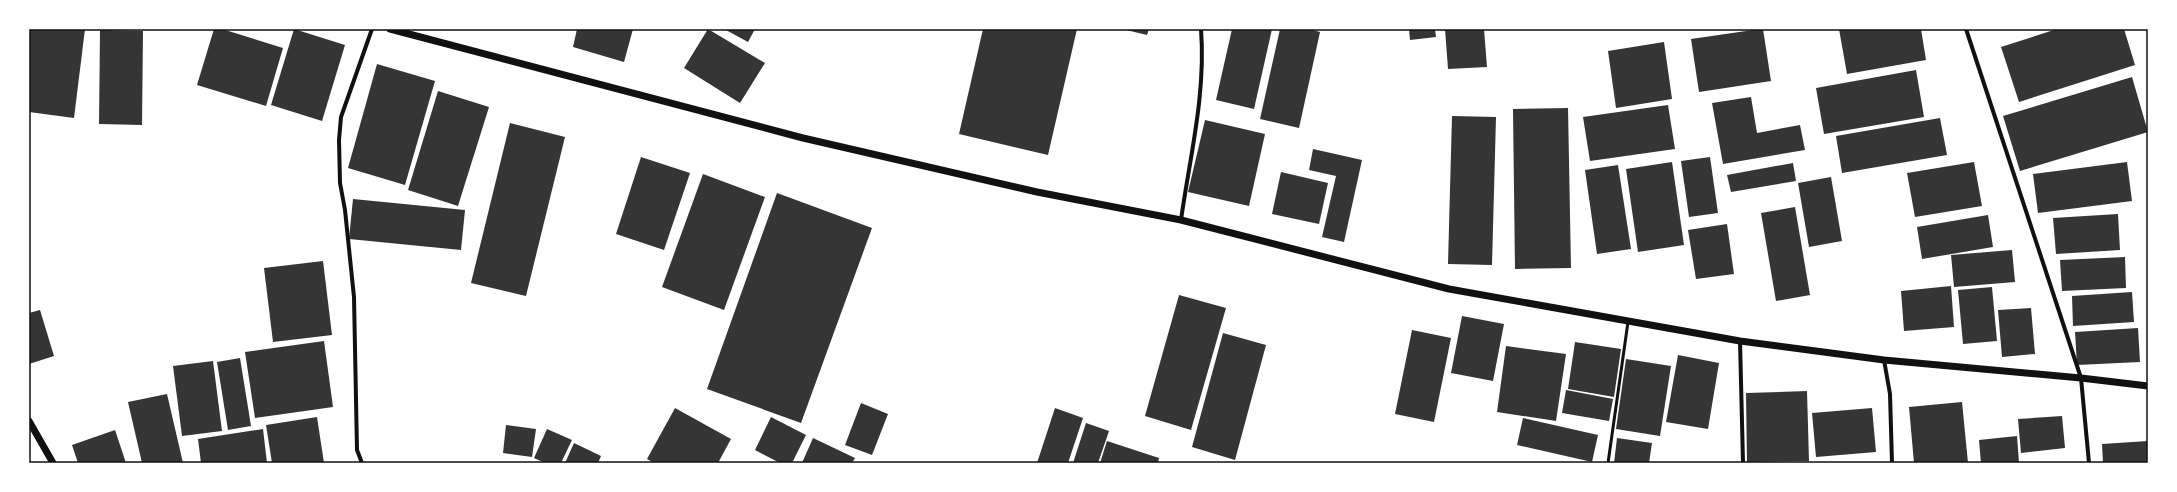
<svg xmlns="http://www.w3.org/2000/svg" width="2177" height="492" font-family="Literata,serif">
  <rect width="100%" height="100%" fill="#fff"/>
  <g fill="#353535">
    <path d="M30,29H85L74,118L29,112Z"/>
    <path d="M214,29H222L283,48L266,106L197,85Z"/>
    <path d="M294,29L345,45L322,121L271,105Z"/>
    <path d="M577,29H633L624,62L573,47Z"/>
    <path d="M708,29L765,63L740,103L684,68Z"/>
    <path d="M724,29H755L748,42Z"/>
    <path d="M983,29H1077L1048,155L959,134Z"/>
    <path d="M1122,29H1149L1147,35Z"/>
    <path d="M1232,29H1272L1254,109L1216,100Z"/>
    <path d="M1280,29H1309L1320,32L1299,128L1260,119Z"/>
    <path d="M1409,29H1435L1436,37L1410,40Z"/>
    <path d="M1445,29H1484L1487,67L1448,69Z"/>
    <path d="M1760,29H1763L1771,81L1699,92L1691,39Z"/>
    <path d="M1839,29H1921L1926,60L1847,74Z"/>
    <path d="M2057,29H2124L2135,65L2019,102L2001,47Z"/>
    <path d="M100,30L143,31L142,125L99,124Z"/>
    <path d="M1664,42L1672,99L1616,108L1608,51Z"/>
    <path d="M377,64L435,81L405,185L348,168Z"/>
    <path d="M1916,70L1924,117L1824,134L1816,88Z"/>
    <path d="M2132,77L2148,132L2020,171L2003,116Z"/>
    <path d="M438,91L489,107L458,206L408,190Z"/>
    <path d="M1751,97L1757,133L1800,125L1805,150L1723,164L1712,103Z"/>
    <path d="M1668,105L1675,149L1590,161L1583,117Z"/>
    <path d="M1568,108L1571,268L1515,269L1513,109Z"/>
    <path d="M1452,116L1496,117L1492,265L1448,264Z"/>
    <path d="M1940,118L1947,155L1842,173L1836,136Z"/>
    <path d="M1205,120L1265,134L1249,206L1188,192Z"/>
    <path d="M510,123L565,137L526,296L471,283Z"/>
    <path d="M1313,149L1362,160L1344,242L1322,237L1336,176L1309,170Z"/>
    <path d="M641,157L690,173L664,250L616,234Z"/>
    <path d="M1710,157L1718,213L1689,217L1681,161Z"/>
    <path d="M1672,162L1684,245L1638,252L1626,169Z"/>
    <path d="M1974,162L1982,206L1915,217L1907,173Z"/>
    <path d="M2127,162L2132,201L2038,213L2033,174Z"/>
    <path d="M1793,163L1796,181L1731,192L1727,175Z"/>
    <path d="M1618,165L1631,249L1597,254L1585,170Z"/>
    <path d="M1281,172L1328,183L1319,224L1272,214Z"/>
    <path d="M703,174L765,197L724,310L662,287Z"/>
    <path d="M1831,177L1842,241L1809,247L1798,183Z"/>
    <path d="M777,193L872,228L801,423L707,389Z"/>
    <path d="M353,199L465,210L461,250L349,239Z"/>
    <path d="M1795,207L1810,295L1776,301L1761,213Z"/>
    <path d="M2118,214L2120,250L2056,254L2053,218Z"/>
    <path d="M1988,215L1993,247L1922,259L1917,227Z"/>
    <path d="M1727,224L1734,274L1696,279L1688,230Z"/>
    <path d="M2012,250L2015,282L1954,287L1951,255Z"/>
    <path d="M2125,257L2126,288L2062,291L2060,260Z"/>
    <path d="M323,261L332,335L273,342L264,268Z"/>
    <path d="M1951,286L1954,327L1904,331L1901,291Z"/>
    <path d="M1992,287L1997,341L1963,344L1958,290Z"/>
    <path d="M2132,292L2134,322L2073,326L2072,296Z"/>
    <path d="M1179,295L1226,308L1191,430L1145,416Z"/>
    <path d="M2031,308L2035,354L2002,357L1998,310Z"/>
    <path d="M40,310L54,356L29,364V313Z"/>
    <path d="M1462,316L1504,324L1493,381L1451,373Z"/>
    <path d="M2138,328L2140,362L2077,365L2075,332Z"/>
    <path d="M1412,330L1451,338L1434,422L1395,414Z"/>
    <path d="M1223,333L1266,345L1235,460L1192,447Z"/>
    <path d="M324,341L333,407L255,418L245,352Z"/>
    <path d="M1575,342L1621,349L1614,397L1568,389Z"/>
    <path d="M1506,346L1566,354L1556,421L1497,412Z"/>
    <path d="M1678,355L1719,363L1708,429L1666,422Z"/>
    <path d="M240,358L251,426L228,430L217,362Z"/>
    <path d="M1626,359L1671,366L1660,436L1616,429Z"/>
    <path d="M213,361L222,431L182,436L173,366Z"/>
    <path d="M1566,390L1613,399L1609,421L1562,413Z"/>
    <path d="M1807,391L1809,461L1747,462L1746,393Z"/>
    <path d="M167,394L183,463H142L128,402Z"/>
    <path d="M1962,402L1968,463H1914L1909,407Z"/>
    <path d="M861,403L888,414L872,455L845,445Z"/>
    <path d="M675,408L731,439L718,463H654L647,459Z"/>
    <path d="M1055,408L1083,418L1068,463H1037Z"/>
    <path d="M1872,408L1876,452L1816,457L1812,413Z"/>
    <path d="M2062,416L2065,448L2021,453L2018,419Z"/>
    <path d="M317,417L324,463H272L266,425Z"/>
    <path d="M771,417L806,435L792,463H780L755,450Z"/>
    <path d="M1523,418L1598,435L1592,462L1517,445Z"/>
    <path d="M1086,423L1109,431L1098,463H1073Z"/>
    <path d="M506,425L536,429L532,457L503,453Z"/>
    <path d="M263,429L267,463H201L198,439Z"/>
    <path d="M547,429L572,440L561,463H545L534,458Z"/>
    <path d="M115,430L126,463H78L72,445Z"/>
    <path d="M2017,436L2019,463H1981L1979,440Z"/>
    <path d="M813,438L855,458L852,463H802Z"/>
    <path d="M1617,438L1652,443L1649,463H1614Z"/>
    <path d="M1107,441L1159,458L1158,463H1100Z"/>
    <path d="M2148,441V463H2103L2102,444Z"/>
    <path d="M574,443L601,456L598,463H565Z"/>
  </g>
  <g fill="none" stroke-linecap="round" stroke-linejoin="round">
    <path stroke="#111" stroke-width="3" d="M1608,463L1628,322"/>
    <g stroke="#111" stroke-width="4">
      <path d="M1966,29L2081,378L2089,463"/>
      <path d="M1181,220C1190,156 1206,94 1201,29"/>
      <path d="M1740,341L1743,463"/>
      <path d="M1884,360L1890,394L1892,463"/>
      <path d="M362,463L357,450L354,297L345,210L340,183L339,140L341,117L372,29"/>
    </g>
    <g stroke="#111" stroke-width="7">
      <path d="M390,29L803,138L1037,192L1181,220L1449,289L1740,341L1884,360L2081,378L2148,386"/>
      <path d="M29,421L53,463"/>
    </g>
  </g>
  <rect width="2177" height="492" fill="none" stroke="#ffffff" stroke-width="60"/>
  <rect x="30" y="30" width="2117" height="432" fill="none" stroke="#111" stroke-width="1.5"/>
</svg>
